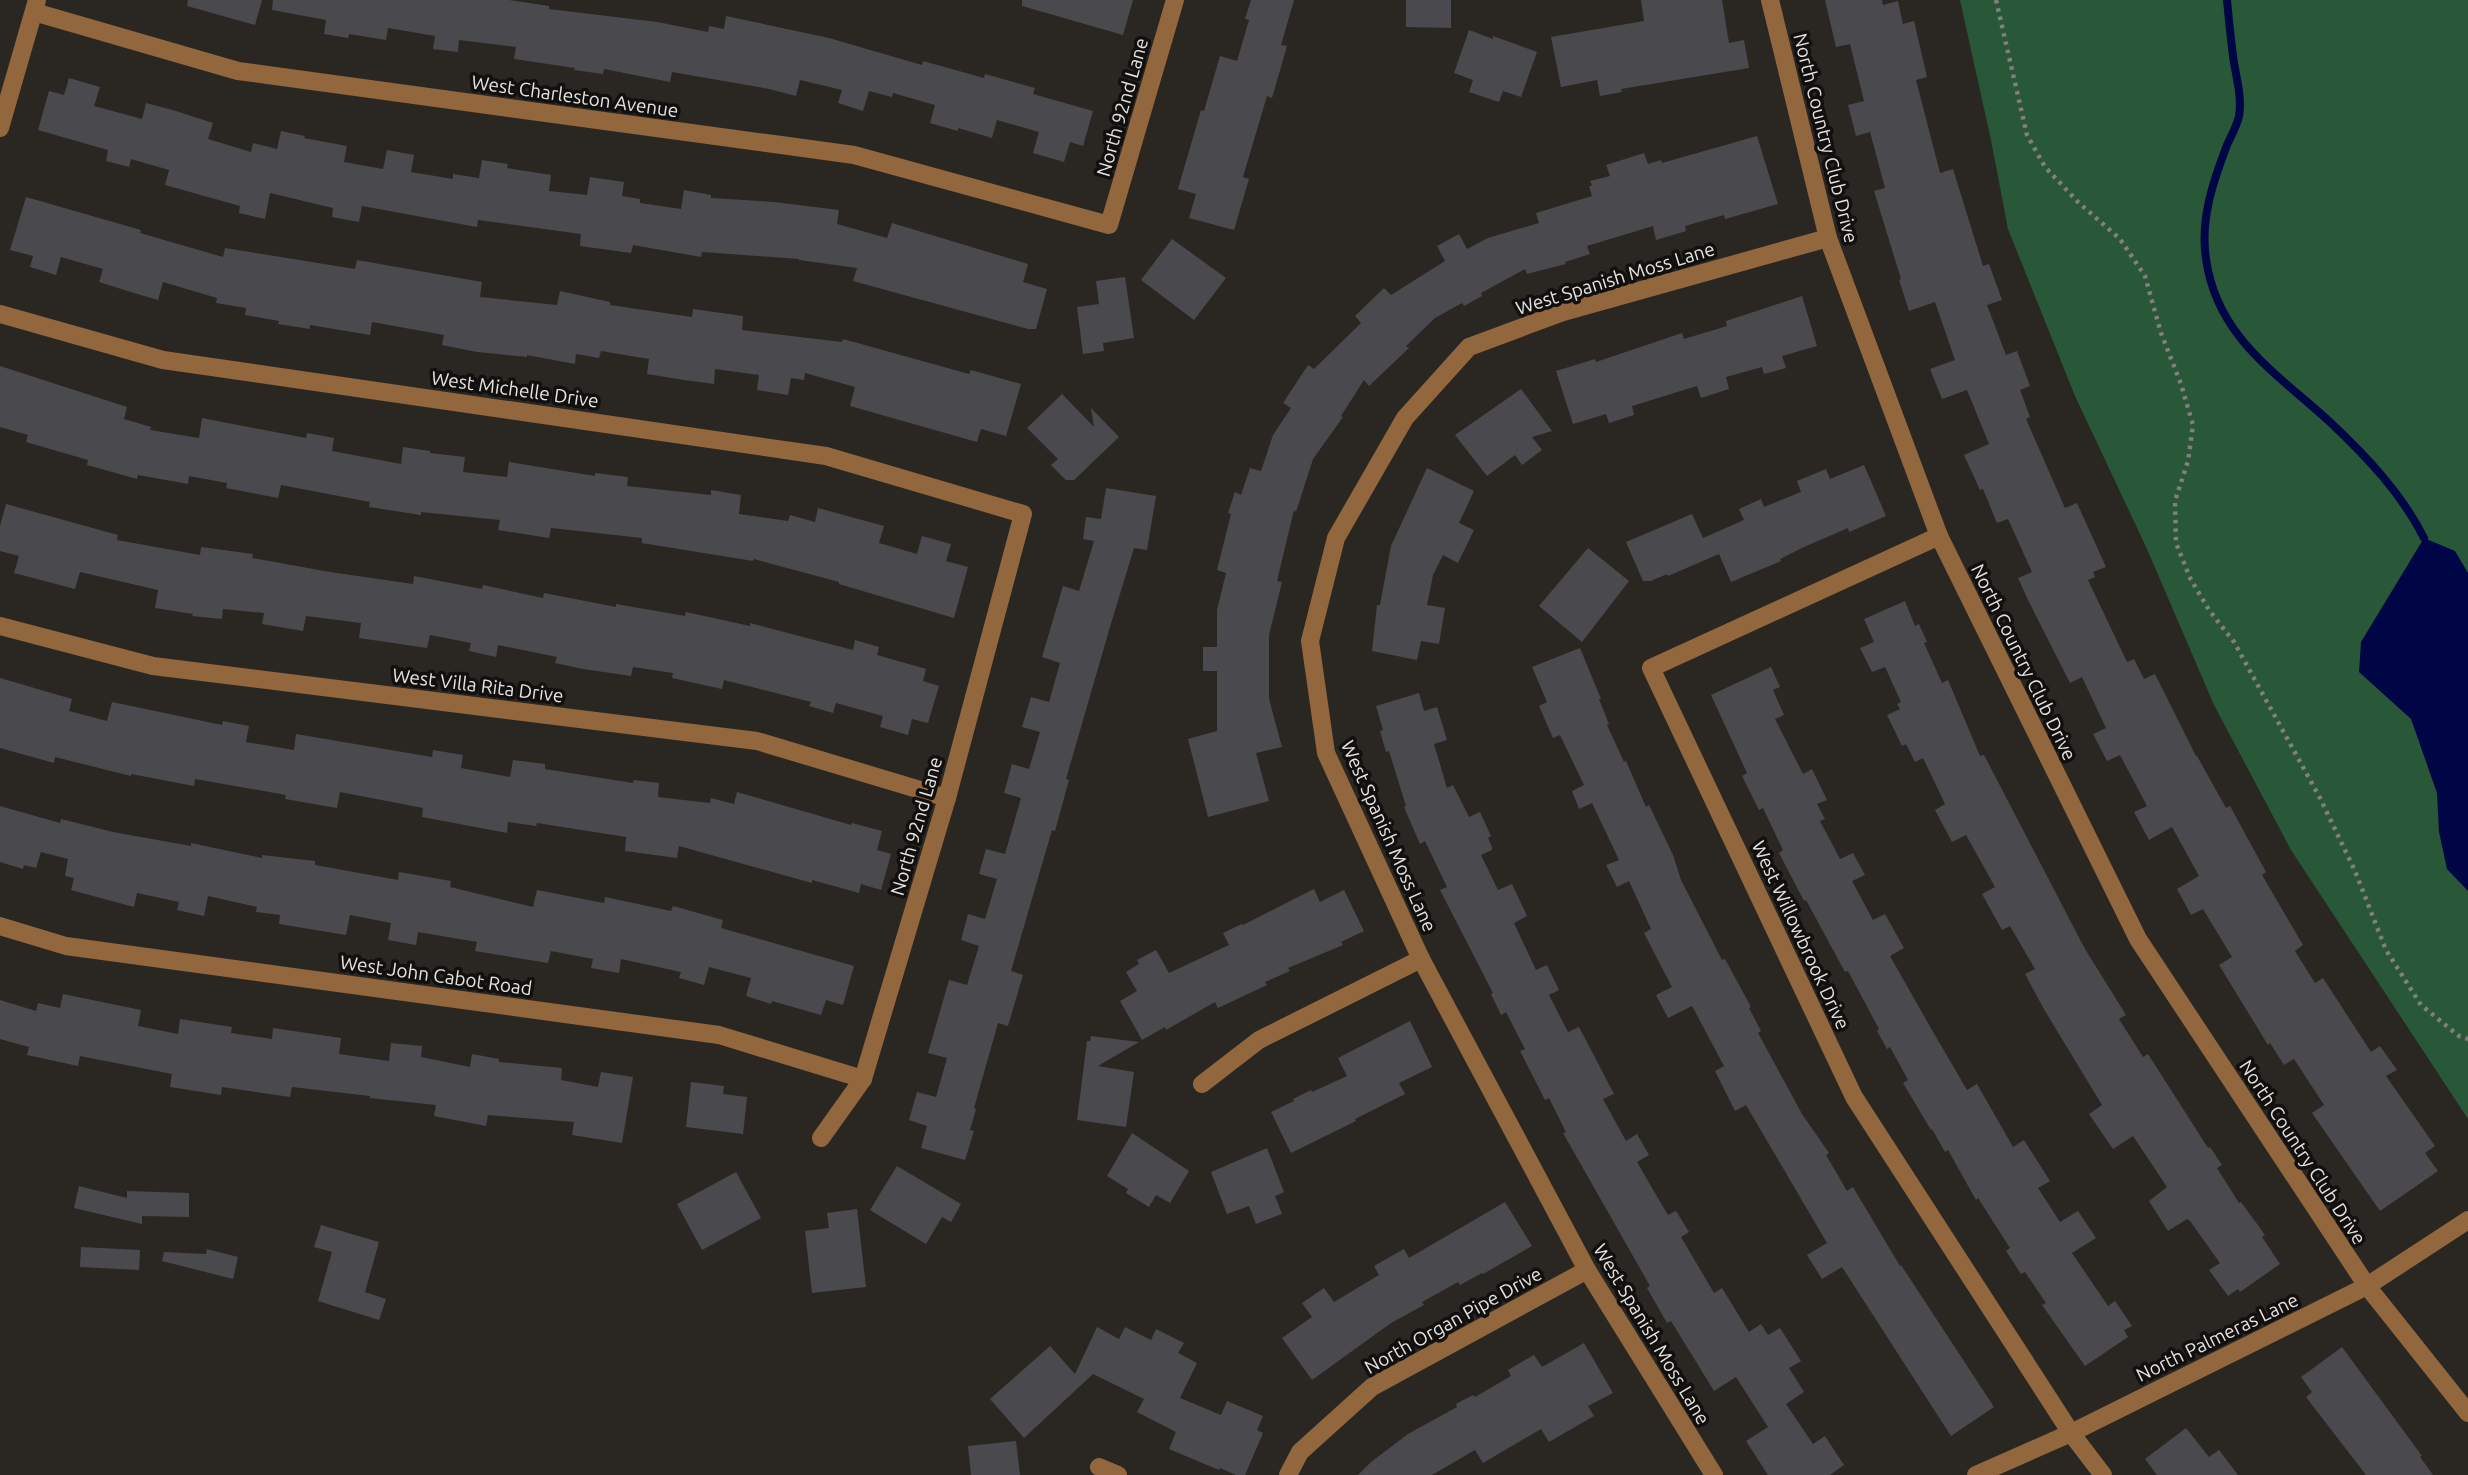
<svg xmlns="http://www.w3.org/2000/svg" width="2468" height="1475" font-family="Ubuntu,sans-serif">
  <rect width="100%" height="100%" fill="#2a2723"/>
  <path fill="#295838" d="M1960,0H2468V1119L2291,850L2214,705L2147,549L2075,396L2008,229L1991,140Z"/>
  <path fill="#000546" d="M2424,538L2455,551L2468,573V891L2447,869L2439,832L2437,793L2411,719L2359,672L2361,642Z"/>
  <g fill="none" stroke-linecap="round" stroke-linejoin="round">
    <path stroke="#000546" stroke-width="8" d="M2227,0C2229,21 2231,42 2234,63C2237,80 2242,99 2239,116C2237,126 2231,136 2227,145C2213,182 2200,219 2206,259C2217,338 2278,374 2331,423C2367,457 2402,494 2424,538"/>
  </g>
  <g fill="#4a494e">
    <path d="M188,0H262L255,25L187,6Z"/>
    <path d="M273,0H509L549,6V9L657,22L708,32L709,26L724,29L726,16L829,38L922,65L923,61L984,78L985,74L1035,88L1033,94L1093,111L1083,146L1070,142L1064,162L1033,153L1039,132L997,120L992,138L958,128V131L930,123L935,105L893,93L892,97L869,91L863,111L838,103L842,90L800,80L796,96L769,89L672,72L670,82L604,69L603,74L574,70L575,68L514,59L516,47L459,40L458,52L433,49L435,36L388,28L386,40L349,34L348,38L324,34L326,20L272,10Z"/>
    <path d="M1022,0H1133L1123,35L1022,6Z"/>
    <path d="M1251,0H1294L1281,45L1287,46L1272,98L1267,96L1243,177L1249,179L1234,230L1189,218L1196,194L1178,189L1201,110L1204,111L1220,56L1237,61L1249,20L1245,19Z"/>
    <path d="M1406,0H1451V28L1406,27Z"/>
    <path d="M1641,0H1722L1729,43L1744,40L1749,68L1621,89L1622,92L1600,96L1597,80L1561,87L1551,37L1644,21Z"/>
    <path d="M1825,0H1882L1883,5L1898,1L1903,24L1914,21L1927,77L1916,80L1940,173L1953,169L1983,266L1989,264L2002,300L1987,305L2006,355L2017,351L2030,386L2020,390L2030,417L2026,419L2065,508L2077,503L2106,567L2093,572L2095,577L2088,580L2127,662L2134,659L2144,679L2155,674L2196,756H2197L2226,808L2230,806L2266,872L2262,875L2303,945L2295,951L2315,983L2323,978L2371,1052L2380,1046L2397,1070L2386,1076L2435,1146L2425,1153L2438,1171L2380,1211L2312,1113L2324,1105L2294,1059L2284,1065L2270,1043L2268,1045L2219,965L2232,957L2203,909L2191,915L2177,889L2199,876L2172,827L2149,840L2134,812L2147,806L2120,755L2107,761L2093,734L2106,728L2082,677L2070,683L2028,600L2018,578L2032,572L2008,519L1997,523L1983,489L1980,490L1964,455L1989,444L1967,390L1942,399L1930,369L1955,360L1935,302L1909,311L1899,280L1901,279L1874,191L1885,188L1870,132L1856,136L1848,105L1864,101L1850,44L1836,47Z"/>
    <path d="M1469,30L1493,39V36L1537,52L1521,97L1503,91L1499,102L1469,92L1473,80L1454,73Z"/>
    <path d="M69,78L100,87L94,106L142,119L146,103L176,111L213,123L208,139L251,152L253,143L277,149L281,131L305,136L304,138L347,146L344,162L383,169L387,150L414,155L411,172L453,179V174L479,178L482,160L508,164L507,168L551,175L549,191L587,195L590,177L624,182L622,196L640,199V203L681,209L684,190L711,195V198L774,202L839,210L837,224L887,238L892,223L1028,264L1023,282L1047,289L1036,329H1028L853,281L857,268L799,260V259L702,252L701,257L633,245L631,253L580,246L581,234L478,220L477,227L362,206L359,222L332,217L333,208L270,193L265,219L239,213L240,206L165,185L169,170L131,159L129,167L106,161L108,150L38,130L49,91L64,95Z"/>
    <path d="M1757,136L1778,204L1725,219L1724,215L1685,226L1686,231L1656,240L1653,226L1587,246L1590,254L1565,262L1566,264L1527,274L1525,269L1481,293L1482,296L1464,306L1462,303L1435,318L1406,346L1409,348L1369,386L1364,380L1341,416L1343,417L1313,459L1296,512L1294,510L1277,581L1282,582L1269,635V699L1282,747L1256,753L1269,801L1208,817L1188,739L1217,731V671H1203V647H1217V610L1226,573L1217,570L1231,514L1228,513L1235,492L1241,495L1250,468L1261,471L1273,435L1291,408L1283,403L1308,365L1314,369L1361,323L1355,316L1384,288L1391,295L1445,261L1437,246L1459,234L1467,249L1488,238L1539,223L1536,213L1592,196L1589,186H1592L1590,181L1610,176L1606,165L1644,153L1648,164L1661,160L1662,163Z"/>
    <path d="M26,197L141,230L140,233L223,257L225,248L355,269L357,260L482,282L480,297L557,305L560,291L610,302V305L692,317L693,309L743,316L742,330L842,342L843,339L969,374L971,370L1021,384L1006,436L981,429L977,442L850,406L855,387L805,373L804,380L791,378L788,395L757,390L759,375L715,369L714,384L684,380L647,374L649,359L601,351L599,358L576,354L575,364L527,355V357L477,352L442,345L444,335L372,322L370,335L310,325V329L278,324L279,321L245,315L246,308L216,303L217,298L163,282L158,300L134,293L99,282L103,269L61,257L56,275L30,267L33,256L10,250Z"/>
    <path d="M1172,239L1226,278L1194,320L1141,280Z"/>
    <path d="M1125,277L1134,338L1103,343L1104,351L1083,354L1077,307L1099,304L1096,281Z"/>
    <path d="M1802,296L1817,346L1782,356L1786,368L1764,374L1762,367L1726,377L1729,389L1701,398L1697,386L1632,406L1634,415L1609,423L1606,414L1573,424L1556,371L1595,359L1596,362L1682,333L1684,339L1727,326L1726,321Z"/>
    <path d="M0,366L127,407L124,419L151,427L150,430L199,438L202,418L306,438L307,433L334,438L332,451L401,464L403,447L430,451V453L465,457L463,472L507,477L509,462L595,476V473L628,477L627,486L711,495V490L741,495L739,514L788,521L790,515L815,522L818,508L884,526L879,543L917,554L922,536L951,544L946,561L968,567L954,618L839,584V582L754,559L753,561L642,543V538L551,528L549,538L498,530L500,520L421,512V515L369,507L370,502L281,485L278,498L226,488L227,483L189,476L188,484L138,475L137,479L87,465L88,460L26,442L28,435L0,427Z"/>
    <path d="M1521,389L1552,431L1532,437L1542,450L1522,465L1515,455L1487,476L1455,435Z"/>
    <path d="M1062,394L1094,427L1091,408L1119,437L1074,480H1066L1051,465L1058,459L1027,428Z"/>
    <path d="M1864,465L1886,516L1849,532L1848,528L1804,547L1780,559L1781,561L1731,582L1719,554L1668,576L1667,574L1651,581H1643L1626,542L1692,514L1703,538L1744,520L1739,509L1761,499L1764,507L1801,492L1797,481L1826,469L1830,479Z"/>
    <path d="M1427,468L1474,491L1459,523L1474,530L1458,563L1443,555L1433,575L1427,605L1445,608L1439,644L1421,641L1417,660L1372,651L1377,605H1380L1391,546Z"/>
    <path d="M1106,488L1156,496L1147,550L1134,548L1110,627L1066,779L1069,780L1055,831L1052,830L1011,971L1023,975L1008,1026L998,1023L974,1108L976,1109L970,1130L974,1131L965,1160L921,1148L927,1126L909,1120L917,1092L936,1097L947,1058L928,1053L949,980L967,985L979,946L961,940L968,914L985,919L997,879L979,874L986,849L1005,854L1021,798L1004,793L1012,764L1029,769L1040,732L1022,727L1031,697L1049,702L1060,663L1042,657L1063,586L1079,591L1094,541L1083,539L1086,517L1101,519Z"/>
    <path d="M6,504L118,535L117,540L200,555L201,547L253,554L252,558L330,572L413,584L414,576L482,589L483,585L543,598L544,593L616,607V604L685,616L686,612L750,626V623L853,650L855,640L879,647L877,655L926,669L923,681L939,686L928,723L912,719L908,735L880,727L883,716L836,703L833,713L809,706L811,702L724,680L722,689L672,678L673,673L633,667L631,676L583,669L555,663L557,657L498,645L496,657L469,651L471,643L430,635L427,648L359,638L361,623L306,616L303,631L262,624L264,613L223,609L222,619L192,616L193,614L155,608L158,590L80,572L75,589L14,573L19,556L0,551V526Z"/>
    <path d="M1588,548L1629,581L1582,642L1539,606Z"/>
    <path d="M1905,601L1915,626L1919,624L1927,642L1924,643L1942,683L1948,680L1980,756L1984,755L2085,949L2126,1015L2119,1019L2143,1057L2148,1054L2208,1148L2210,1147L2222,1165L2217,1168L2239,1203L2241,1202L2265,1235L2262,1237L2280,1264L2240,1292L2238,1289L2228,1296L2209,1270L2220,1263L2190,1221L2187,1219L2168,1231L2149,1201L2167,1187L2133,1136L2113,1149L2089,1114L2102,1105L2045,1011L2025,974L2035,969L2010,926L2002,930L1982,894L1995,887L1966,835L1952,842L1935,810L1945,804L1923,758L1915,762L1906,744L1902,746L1887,715L1900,709L1897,704L1901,702L1885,667L1872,672L1860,648L1874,642L1864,619Z"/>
    <path d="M1580,648L1601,699H1599L1609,724L1607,725L1624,762L1626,761L1646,807L1649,805L1673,855L1681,880L1722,960L1725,959L1751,1007L1749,1008L1761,1031L1758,1033L1802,1114L1829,1153L1826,1155L1847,1191L1853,1187L1900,1266L1901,1265L1994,1407L1951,1436L1842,1267L1822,1279L1807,1255L1827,1243L1746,1105L1735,1111L1715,1071L1724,1066L1692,1006L1668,1018L1656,995L1672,987L1644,933L1651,929L1629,881L1617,887L1606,865L1619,860L1592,803L1579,809L1572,791L1584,785L1560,735L1553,738L1539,706L1547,702L1532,667Z"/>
    <path d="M1771,667L1780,687L1773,690L1784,715L1775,719L1803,774L1812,769L1827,800L1817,804L1825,819L1820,821L1840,859L1853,853L1865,875L1852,881L1873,920L1885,914L1904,948L1890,956L1932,1030L1967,1090L1977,1084L2013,1147L2024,1140L2050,1181L2038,1188L2060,1222L2078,1211L2096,1238L2072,1253L2108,1306L2115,1301L2132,1326L2124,1330L2128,1337L2085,1366L2042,1305L2046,1303L2025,1272L2021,1274L2006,1251L2010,1248L1978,1198L1976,1200L1948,1150L1945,1152L1932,1129L1931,1130L1903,1083L1908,1080L1890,1047L1887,1049L1877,1031L1879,1029L1848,971L1845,972L1806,900L1804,901L1779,853L1783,850L1763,808L1759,810L1742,776L1747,773L1711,695Z"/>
    <path d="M0,678L72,699L69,711L107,721L112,702L222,725L223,721L249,726L246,742L294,750L296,734L432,757L433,750L463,755L461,768L510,777L513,760L545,764V769L633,783L634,780L659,783L658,797L710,803L711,798L734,804L737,792L851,825L852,823L882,831L877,850L891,854L881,890L861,884L859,893L812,880V883L679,846L677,858L625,851L626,837L537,823L536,826L508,822L507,833L422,817L423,808L340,792L337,808L285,799L286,795L195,779L194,786L131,774V776L55,757L54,763L0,748Z"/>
    <path d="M1419,693L1424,711L1437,707L1447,740L1434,744L1447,788L1453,785L1469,817L1480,812L1491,836L1488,838L1492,847V850L1481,855L1498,890L1512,884L1527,916L1514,923L1536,970L1547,965L1559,990L1549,995L1568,1032L1579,1027L1614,1094L1603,1099L1626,1141L1637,1134L1649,1155L1637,1162L1655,1193L1668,1215L1676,1211L1689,1232L1681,1237L1714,1293L1722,1288L1749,1332L1761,1324L1768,1335L1780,1328L1801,1361L1789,1368L1804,1392L1786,1404L1813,1444L1825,1436L1844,1465L1830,1475H1768L1746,1441L1768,1427L1736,1377L1714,1391L1671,1321L1667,1323L1647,1288L1650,1286L1563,1133L1566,1132L1549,1098L1545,1100L1520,1051L1525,1049L1506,1012L1501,1015L1491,994L1493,993L1440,890L1447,887L1425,841L1420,844L1404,807L1406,806L1389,751L1386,752L1380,731L1383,730L1376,706Z"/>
    <path d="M0,806L60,823L61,819L113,832L191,846V843L262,858V855L315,861V865L398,880L399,872L451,881L450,887L533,907L537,890L604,903L605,897L671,911L673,906L723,920L721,928L854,966L843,1005L826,1000L821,1015L772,1001L771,1004L746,996L751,978L709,967L704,985L679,978L681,972L621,959L619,973L591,968L593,959L551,951L548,963L475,951L477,942L418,932L416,945L388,940L391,923L350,915L346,935L279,924L280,915L256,912L257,907L208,896L204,916L177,910L179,902L137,893L134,907L71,890L74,878L65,876L68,859L41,852L36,868L24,865L23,869L0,862Z"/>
    <path d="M1314,889L1320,902L1344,890L1364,931L1341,942L1343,945L1288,968L1290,971L1265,982L1267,985L1218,1008L1215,1002L1166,1030L1165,1027L1142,1040L1120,1001L1137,991L1126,972L1139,964L1137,960L1156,950L1169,973L1229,945L1223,933L1242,924L1243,925Z"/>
    <path d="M63,994L141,1010L138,1026L178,1034L180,1019L232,1027L231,1033L272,1039L273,1028L341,1038L339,1054L389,1061L391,1043L422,1046L421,1057L470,1067L472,1054L499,1059V1062L562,1068L561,1080L598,1087L601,1072L633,1077L622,1143L572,1135L574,1122L488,1115L486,1126L434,1116L436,1105L370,1098V1096L292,1087L290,1097L222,1087L221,1095L170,1087L172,1074L80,1056L78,1066L27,1055L29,1047L0,1039V1000L36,1011L38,1003L60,1008Z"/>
    <path d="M1410,1021L1432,1067L1399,1083L1405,1094L1355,1119L1356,1121L1291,1153L1271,1112L1294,1101L1293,1099L1311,1090L1312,1092L1347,1076L1338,1058Z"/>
    <path d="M1091,1036L1139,1042L1098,1066L1134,1072L1126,1127L1077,1120L1087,1041H1090Z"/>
    <path d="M691,1082L724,1086L723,1094L747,1097L743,1134L686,1127Z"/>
    <path d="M1132,1133L1189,1171L1170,1203L1156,1195L1149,1207L1126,1193L1128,1189L1107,1176Z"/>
    <path d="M1267,1148L1284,1192L1275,1196L1282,1214L1256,1224L1249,1206L1227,1214L1211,1172Z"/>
    <path d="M897,1166L961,1204L951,1222L942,1217L926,1244L870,1210Z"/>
    <path d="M736,1172L761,1218L702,1250L677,1204Z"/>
    <path d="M79,1186L127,1198V1191L189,1193V1217L142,1216V1224L74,1208Z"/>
    <path d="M1505,1202L1532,1246L1483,1274L1482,1273L1460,1285L1458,1282L1422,1302L1424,1305L1391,1323L1312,1380L1282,1338L1312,1317L1302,1303L1324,1288L1334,1302L1379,1275L1374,1266L1404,1249L1409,1258Z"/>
    <path d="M857,1209L866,1287L812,1293L805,1231L829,1228L827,1213Z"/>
    <path d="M321,1225L379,1242L365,1292L386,1299L379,1320L318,1301L332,1252L314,1247Z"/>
    <path d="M81,1247L140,1250L139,1270L80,1267Z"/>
    <path d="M207,1249L238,1257L233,1279L162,1261L164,1252L206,1254Z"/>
    <path d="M1097,1327L1119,1339L1125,1327L1151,1340L1156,1329L1184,1343L1178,1353L1197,1363L1180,1398L1221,1415L1227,1401L1263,1416L1257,1430L1263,1433L1245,1475H1236L1220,1468L1219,1470L1169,1449L1176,1432L1137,1412L1144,1399L1093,1374L1024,1438L990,1399L1050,1346L1075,1374Z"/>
    <path d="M1584,1343L1613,1393L1588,1406L1594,1416L1549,1442L1541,1429L1483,1463L1475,1450L1432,1475H1358L1371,1462L1408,1434L1457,1407L1456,1404L1473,1395L1475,1397L1511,1376L1508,1370L1534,1355L1542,1367Z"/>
    <path d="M2342,1347L2422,1456L2420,1457L2433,1475H2366L2306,1397L2312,1392L2301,1377Z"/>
    <path d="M2186,1428L2209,1457L2219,1450L2238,1475H2157L2145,1459Z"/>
    <path d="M1016,1441L1020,1475H971L968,1446Z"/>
  </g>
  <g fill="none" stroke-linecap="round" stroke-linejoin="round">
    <path stroke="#827f7c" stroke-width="4.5" stroke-dasharray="3.5 5" stroke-linecap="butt" d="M1996,0L2027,135L2045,167L2078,202L2120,239L2145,276L2161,333L2181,384L2193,425L2188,461L2175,501L2176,543L2190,578L2209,610L2234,642L2320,798L2355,871L2386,950L2421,1005L2459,1036L2468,1039"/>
    <g stroke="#93673d" stroke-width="18">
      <path d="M1770,0L1828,238L1939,536L2138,939L2367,1286L2468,1413"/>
      <path d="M34,12L238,71L854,155L1109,225L1175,0"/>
      <path d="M0,128L37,0"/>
      <path d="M0,314L163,360L826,456L1023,514L947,798L863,1079L821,1138"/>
      <path d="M1939,536L1651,668L1854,1097L2071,1433L2103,1475"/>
      <path d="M0,626L153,666L757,741L947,798"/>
      <path d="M0,926L66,946L719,1035L863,1079"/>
      <path d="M1202,1084L1259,1040L1421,959"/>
      <path d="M1099,1467L1118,1475"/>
      <path d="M1288,1475L1300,1452L1372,1387L1587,1270"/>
      <path d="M1714,1475L1587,1270L1421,959L1326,753L1310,641L1336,538L1405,418L1469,347L1563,312L1828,238"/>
      <path d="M1976,1475L2071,1433L2367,1286L2468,1220"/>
    </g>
  </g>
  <g text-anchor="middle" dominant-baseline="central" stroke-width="7" stroke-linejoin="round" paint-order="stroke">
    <g font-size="19" fill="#e5e3e0" stroke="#11100e">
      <text transform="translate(575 96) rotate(8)">West Charleston Avenue</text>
      <text transform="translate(1122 107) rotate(-74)">North 92nd Lane</text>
      <text transform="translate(1826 138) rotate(76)">North Country Club Drive</text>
      <text transform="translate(1615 278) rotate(-17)">West Spanish Moss Lane</text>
      <text transform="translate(515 389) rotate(8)">West Michelle Drive</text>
      <text transform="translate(2024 662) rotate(64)">North Country Club Drive</text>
      <text transform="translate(478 685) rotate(7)">West Villa Rita Drive</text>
      <text transform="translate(916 826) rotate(-74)">North 92nd Lane</text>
      <text transform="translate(1389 836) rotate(66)">West Spanish Moss Lane</text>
      <text transform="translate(1801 935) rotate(65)">West Willowbrook Drive</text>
      <text transform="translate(436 975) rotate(8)">West John Cabot Road</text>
      <text transform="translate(2303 1152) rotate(57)">North Country Club Drive</text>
      <text transform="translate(1453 1320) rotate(-29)">North Organ Pipe Drive</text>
      <text transform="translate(1652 1334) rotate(59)">West Spanish Moss Lane</text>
      <text transform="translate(2217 1337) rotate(-26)">North Palmeras Lane</text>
    </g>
  </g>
</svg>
